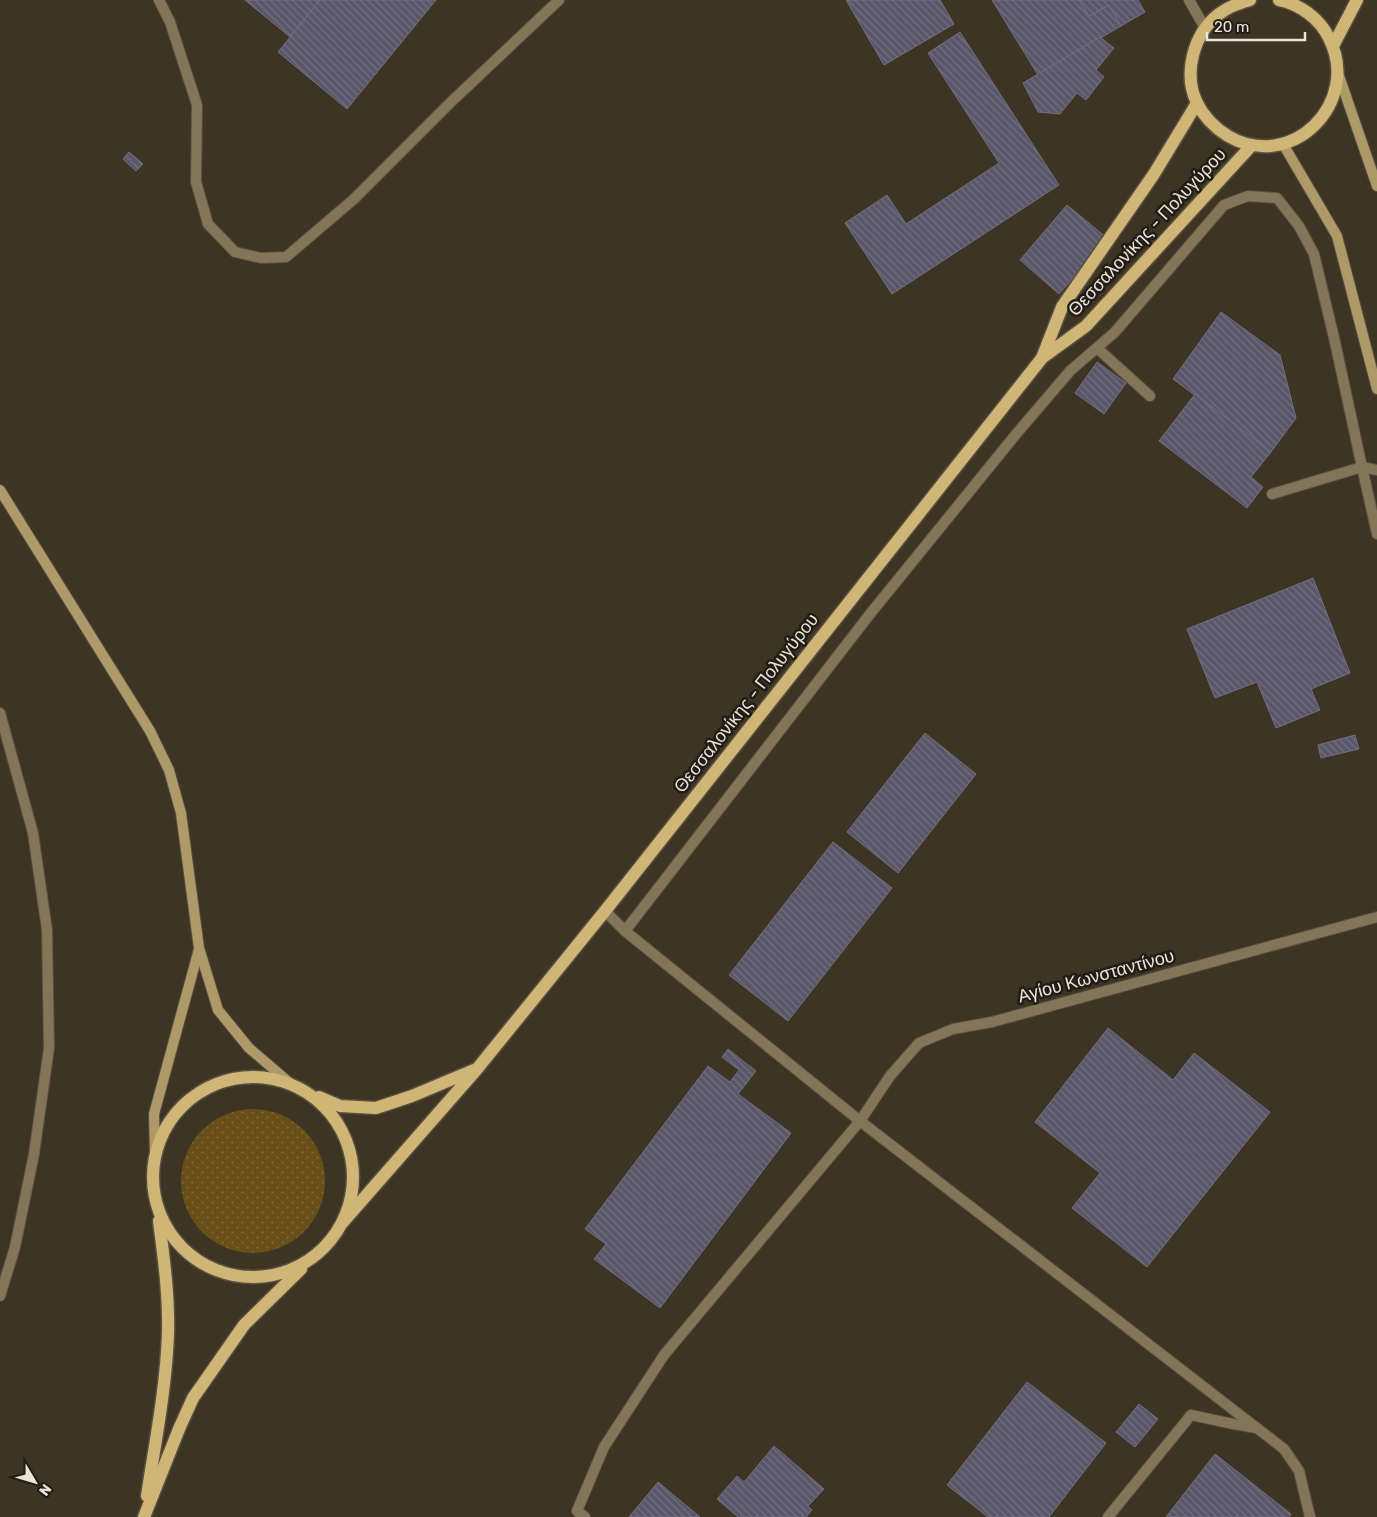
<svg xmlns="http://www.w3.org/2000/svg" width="1377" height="1517" font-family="Rubik,sans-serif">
  <defs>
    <pattern id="grass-dots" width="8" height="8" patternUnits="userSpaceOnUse" patternTransform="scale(1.25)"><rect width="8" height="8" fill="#684e17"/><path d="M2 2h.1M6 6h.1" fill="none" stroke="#7e6738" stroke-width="1.8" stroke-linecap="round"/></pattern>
    <pattern id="building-back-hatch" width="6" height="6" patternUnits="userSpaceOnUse" patternTransform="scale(1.25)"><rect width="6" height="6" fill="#595669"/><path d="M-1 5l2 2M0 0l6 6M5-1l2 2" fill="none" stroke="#716e7e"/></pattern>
  </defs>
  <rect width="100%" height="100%" fill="#3d3423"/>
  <circle fill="url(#grass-dots)" cx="253" cy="1181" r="72"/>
  <g fill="url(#building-back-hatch)" stroke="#726e82">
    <path d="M245,0H320L290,37Z"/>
    <path d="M320,0H436L347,109L278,52Z"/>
    <path d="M846,0H940L954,24L884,65Z"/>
    <path d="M992,0H1079L1089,16L1109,5L1121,26L1038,75Z"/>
    <path d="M1079,0H1138L1145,12L1121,26L1109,5L1089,16Z"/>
    <path d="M960,32L1059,185L892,294L845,223L887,195L906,224L999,163L928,53Z"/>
    <path d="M1100,37L1114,48L1096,70L1104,77L1086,100L1077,93L1060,114L1038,112L1023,83Z"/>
    <path d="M129,152L143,164L136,171L123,159Z"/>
    <path d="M1067,205L1107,238L1059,294L1020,260Z"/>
    <path d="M1221,312L1280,355L1296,418L1271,452L1173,379Z"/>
    <path d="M1097,362L1126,383L1104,414L1075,393Z"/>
    <path d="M1195,394L1271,452L1251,477L1263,487L1247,508L1159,441Z"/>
    <path d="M1313,578L1350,673L1311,689L1320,710L1276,728L1257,682L1215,698L1187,629Z"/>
    <path d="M925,733L976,774L898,873L847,832Z"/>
    <path d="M1355,735L1359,749L1321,758L1318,745Z"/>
    <path d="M833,842L892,888L788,1021L729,975Z"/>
    <path d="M1108,1028L1173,1080L1194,1053L1270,1112L1147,1267L1072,1208L1100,1173L1035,1122Z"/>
    <path d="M728,1049L756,1071L738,1094L791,1133L660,1308L594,1259L606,1244L585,1229L708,1066L730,1082L739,1070L722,1057Z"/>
    <path d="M1027,1382L1106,1443L1049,1517H988L947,1485Z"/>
    <path d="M1139,1404L1158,1419L1135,1447L1116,1432Z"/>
    <path d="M774,1446L824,1489L808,1506L812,1510L806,1517H738L717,1499L737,1476L744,1482Z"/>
    <path d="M1215,1454L1291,1514L1289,1517H1166Z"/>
    <path d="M658,1482L700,1517H629Z"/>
  </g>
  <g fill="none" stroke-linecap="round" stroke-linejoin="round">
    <g stroke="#595040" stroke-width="12">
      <g id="lane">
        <path d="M159,0L170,22L197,105L196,182L208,224L235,252L261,258L286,257L354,199L451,102L559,0"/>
        <path d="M1097,348L1150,396"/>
        <path d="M1272,494L1362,467L1377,534"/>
        <path d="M0,713L33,833L47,930L49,1048L34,1154L15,1247L0,1296"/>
        <path d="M585,1517L577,1511L604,1447L664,1355L860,1121"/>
        <path d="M1108,1517L1191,1415L1233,1424L1257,1428"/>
      </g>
    </g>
    <g stroke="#595040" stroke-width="12">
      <g id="street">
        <path d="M1189,0L1205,28"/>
        <path d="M605,911L625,931L860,1121L1284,1449L1299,1471L1310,1517"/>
        <path d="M625,931L870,614L1017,433L1070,371L1115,332L1224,205L1248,196L1277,198L1299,226L1314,254L1335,342L1362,467L1377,470"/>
        <path d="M860,1121L890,1076L919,1043L953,1029L992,1022L1377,917"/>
      </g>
    </g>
    <g stroke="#595040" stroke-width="12">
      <g id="secondary">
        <path d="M1338,73L1377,186"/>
        <path d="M1283,144L1337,236L1377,389"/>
        <path d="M0,490L150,731L169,770L181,813L199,948L218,1010L249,1048L291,1084"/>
        <path d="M155,1154L154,1114L199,949"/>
      </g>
    </g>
    <g stroke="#595040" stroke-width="15">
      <g id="primary">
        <path d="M1250,0C1239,3 1228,7 1219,14C1193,34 1183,74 1197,103C1204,117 1215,128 1228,136C1291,173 1362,103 1329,38C1320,19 1300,4 1279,0"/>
        <path d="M1333,46L1357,0"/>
        <path d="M1042,358L1062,307L1154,174L1197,103"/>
        <circle cx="253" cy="1177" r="100"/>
        <path d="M319,1097L340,1106L376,1108L412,1096L474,1070"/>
        <path d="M343,1222L477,1069L605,911L1042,358L1086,326L1252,145"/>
        <path d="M147,1496C155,1443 166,1389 168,1334C169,1296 164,1259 159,1221"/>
        <path d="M144,1517L179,1429L193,1398L244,1325L301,1269"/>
      </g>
    </g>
    <use href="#lane" stroke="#837658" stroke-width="10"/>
    <use href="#street" stroke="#837658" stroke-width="10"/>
    <use href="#secondary" stroke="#ae9a69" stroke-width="10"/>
    <use href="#primary" stroke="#cfb676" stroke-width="12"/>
  </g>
  <g text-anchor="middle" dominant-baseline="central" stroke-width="5" stroke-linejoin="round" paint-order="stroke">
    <g font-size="18" fill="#eae4da" stroke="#211c15">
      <text transform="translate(1147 232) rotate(-47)">Θεσσαλονίκης - Πολυγύρου</text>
      <text transform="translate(746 703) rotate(-52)">Θεσσαλονίκης - Πολυγύρου</text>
      <text transform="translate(1096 976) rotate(-15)">Αγίου Κωνσταντίνου</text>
    </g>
  </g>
  <g transform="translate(35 1482) rotate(128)" stroke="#211c15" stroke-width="4" paint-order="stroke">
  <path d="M0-4L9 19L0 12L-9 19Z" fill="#eae4da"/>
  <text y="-8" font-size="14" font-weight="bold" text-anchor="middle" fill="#eae4da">N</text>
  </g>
  <path d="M1207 32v8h98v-8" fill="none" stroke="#eae4da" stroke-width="2.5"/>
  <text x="1214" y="32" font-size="15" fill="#eae4da" stroke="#211c15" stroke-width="4" paint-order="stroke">20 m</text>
</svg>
